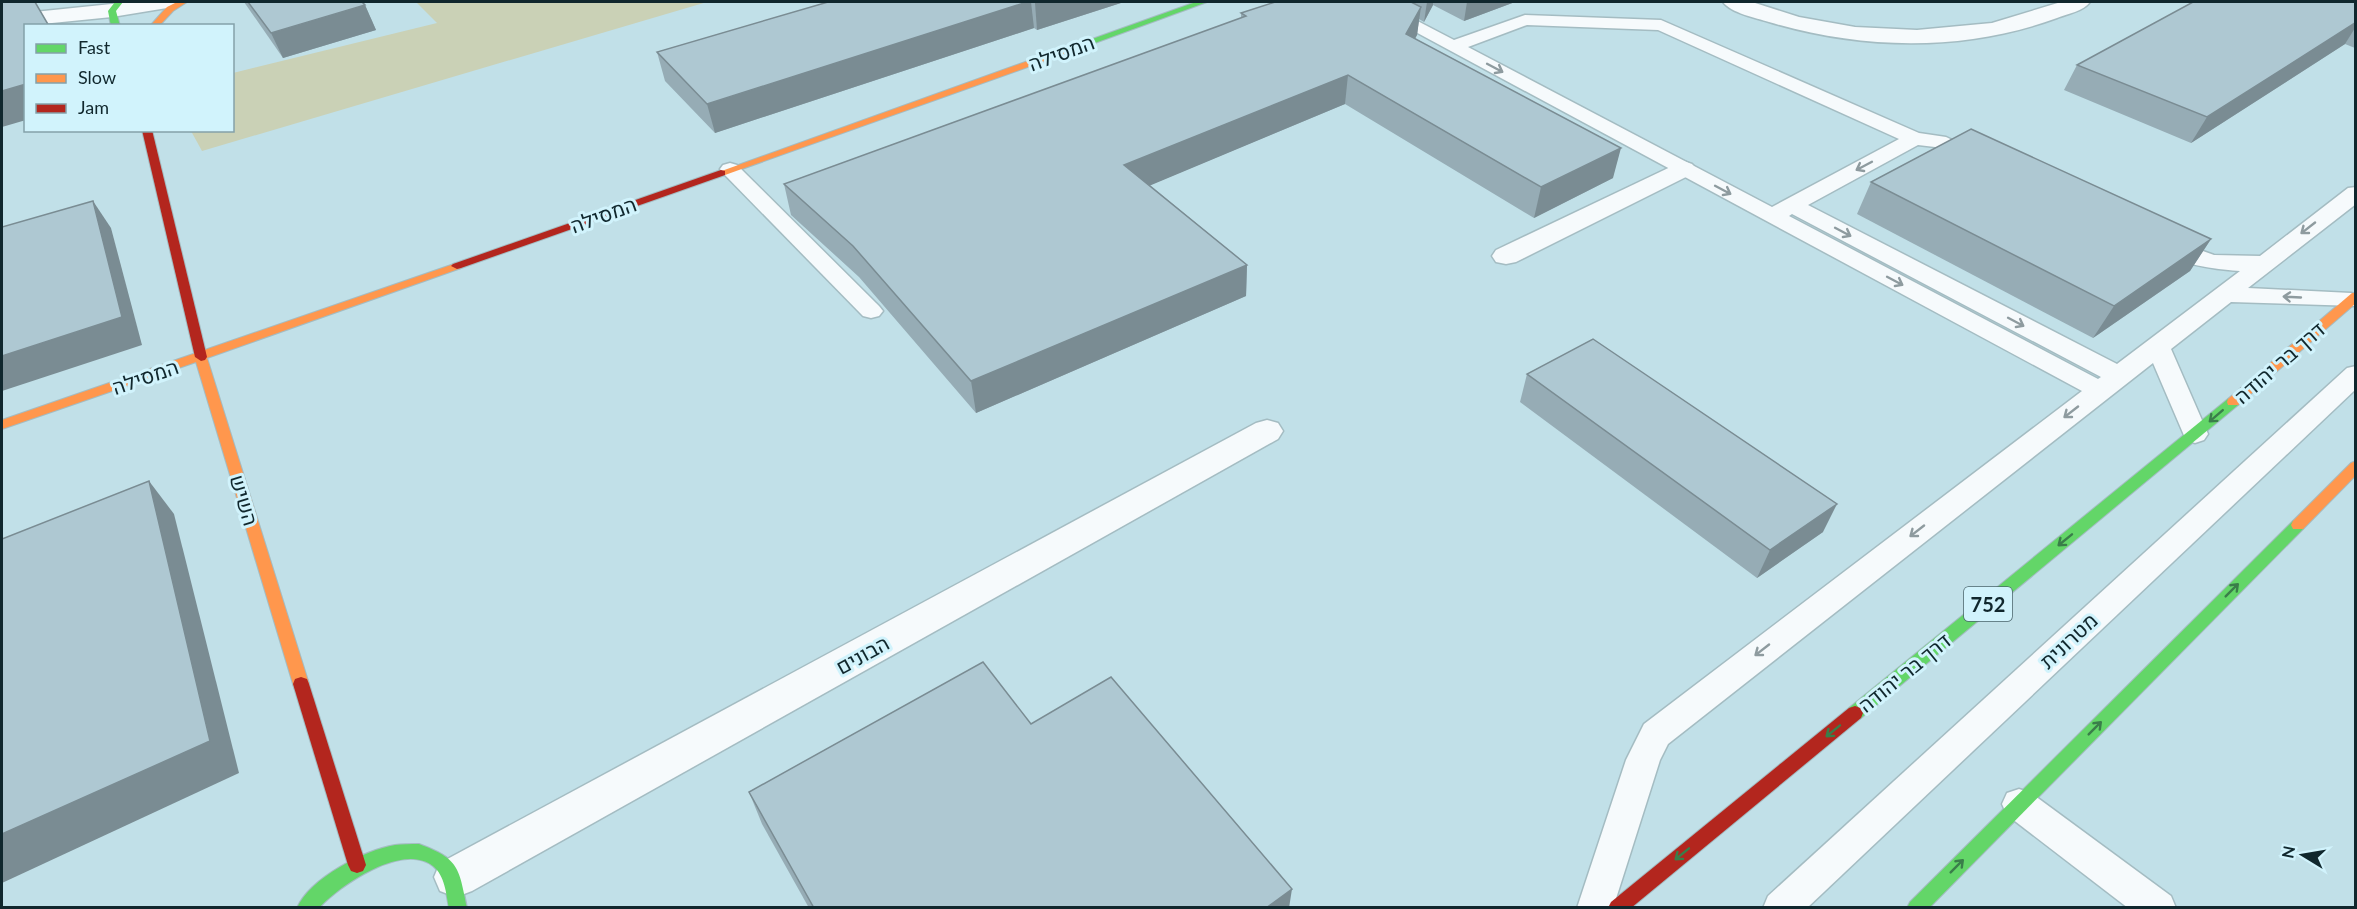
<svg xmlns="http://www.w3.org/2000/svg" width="2357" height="909" font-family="Lato,Heebo,sans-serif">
  <rect width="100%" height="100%" fill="#c1e0e8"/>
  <path fill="#cad1b6" d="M416,2H707L202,151L191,131L232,130L233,73L437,23Z"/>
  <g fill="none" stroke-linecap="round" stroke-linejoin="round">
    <g stroke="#a4bcc2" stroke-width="3">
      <g id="lane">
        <path d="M1360,2H1381L1454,40L1525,15L1661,20L1919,133L1946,137L1984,155L1987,159L1984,163L1977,165L1935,147L1918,145L1808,205L2117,364L2240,271C2219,270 2165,263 2153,245L2156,240H2172L2214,255L2260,256L2348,188L2356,187V204L2248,288L2351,293L2356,294V306L2231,302L2171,349L2208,434L2204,440L2195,443L2186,440L2153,363L1668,744L1660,760L1613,908H1577L1626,760L1644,724L2082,391ZM1527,25L1658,30L1899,139L1772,207L1468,47ZM1792,214L2101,377L2098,379L1789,216Z"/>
        <path d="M730,163L737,165L879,306L883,311L879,316L871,318L863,316L723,173L720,169L723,165Z"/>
        <path d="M2356,366V389L1807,908H1763L1768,896L2347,368Z"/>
        <path d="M2019,789L2031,793L2171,896L2176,908H2128L2007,815L2002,804L2007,793Z"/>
      </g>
    </g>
    <g stroke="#a4bcc2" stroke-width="3">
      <g id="street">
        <path d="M131,2H178L175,7L167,8L112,17L2,28V16L5,15Z"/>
        <path d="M1723,2H1752L1799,17L1855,27L1917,30L1992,23L2061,2H2090C2084,11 2067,14 2057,18C1964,52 1863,50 1769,22C1756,18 1731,13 1723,2Z"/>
        <path d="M1683,161L1692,164L1696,169L1692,174L1516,262L1506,264L1496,262L1492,256L1496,250Z"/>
        <path d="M1267,420L1278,423L1283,431L1278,439L472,891L456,897L440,891L434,877L440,863L1256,423Z"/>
      </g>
    </g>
    <g stroke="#a4bcc2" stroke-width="2">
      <g id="fast">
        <path d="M115,2H123L116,11L120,26H111L108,11Z"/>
        <path d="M1196,2H1207L1092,44L1084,42Z"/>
        <path d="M2233,398L2239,402L2238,405L1861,718L1855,720L1849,718L1847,713L1849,708L2228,399Z"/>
        <path d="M2298,520L2303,521L2305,525L2303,529L1929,908H1907L1910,902L2293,521Z"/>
        <path d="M419,844C459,859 459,867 467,908H449C446,893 445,876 433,866C402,842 339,886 319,908H297C310,878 365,850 395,845C403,844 411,844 419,844Z"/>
      </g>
    </g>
    <g stroke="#a4bcc2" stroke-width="2">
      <g id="slow">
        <path d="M177,2H187L173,11L159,26H150L167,7Z"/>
        <path d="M1089,39L1094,42L1092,44L725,175H717L716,173Z"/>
        <path d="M457,263L463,266L461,268L207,358L309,684L307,689L301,691L295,689L293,684L196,362L2,429V420Z"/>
        <path d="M2352,293H2356V303L2238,405H2228L2227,402L2228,399Z"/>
        <path d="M2356,461V475L2303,529H2293L2291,525L2293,521L2351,463Z"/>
      </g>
    </g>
    <g stroke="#a4bcc2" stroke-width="2">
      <g id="jam">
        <path d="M142,130H152L207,357L205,360L201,361L195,357Z"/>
        <path d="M721,170L725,171V175L461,268L457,269L451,266L453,264Z"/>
        <path d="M301,677L307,679L309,684L366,865L363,871L357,873L351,871L348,865L293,684L295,679Z"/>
        <path d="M1855,706L1861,708L1863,713L1861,718L1631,908H1608L1611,902L1849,708Z"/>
      </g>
    </g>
    <use href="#lane" fill="#f6fafc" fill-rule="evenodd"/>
    <use href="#street" fill="#f6fafc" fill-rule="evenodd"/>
    <use href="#fast" fill="#63d668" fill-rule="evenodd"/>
    <use href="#slow" fill="#ff974d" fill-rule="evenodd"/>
    <use href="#jam" fill="#b3261e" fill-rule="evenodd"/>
  </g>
  <g fill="#96acb5">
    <path d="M244,2H362L365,5L376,30L283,58Z"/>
    <path d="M828,2H1124L1037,30L1034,28L715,133L665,81L657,52Z"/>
    <path d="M1275,2H1515L1464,21L1433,5L1424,22L1419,19L1417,35L1415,38L1613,178L1534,218L1345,104L1150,185L1247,265L1246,296L976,413L859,277L791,215L784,184L1241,18V13Z"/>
    <path d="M2355,2V48L2345,44L2191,143L2064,90L2077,65Z"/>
    <path d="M1871,182L2211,239L2190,271L2093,338L1857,214Z"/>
    <path d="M1527,374L1823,532L1757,578L1520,402Z"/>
    <path d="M1031,724L1289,908H809L762,824L749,792Z"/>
  </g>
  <g fill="#7a8c93">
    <path d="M1027,2H1031L1034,28L715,133L707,104Z"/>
    <path d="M1039,2H1124L1037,30L1035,3Z"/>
    <path d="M1427,2H1433V5L1424,22Z"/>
    <path d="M1467,2H1515L1464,21Z"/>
    <path d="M365,5L376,30L283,58L271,33Z"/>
    <path d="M1421,7L1417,35L1403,62L1406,34Z"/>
    <path d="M2355,23V28L2345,44L2191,143L2207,117Z"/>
    <path d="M1348,75L1345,104L1125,196L1124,165Z"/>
    <path d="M26,84V120L2,127V91Z"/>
    <path d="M1621,148L1613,178L1534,218L1541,187Z"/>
    <path d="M93,201L111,228L142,345L2,391V356Z"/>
    <path d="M2211,239L2190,271L2093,338L2114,306Z"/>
    <path d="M1247,265L1246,296L976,413L971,381Z"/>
    <path d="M149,481L174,514L239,773L2,883V834Z"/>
    <path d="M1837,504L1823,532L1757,578L1770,550Z"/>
    <path d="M1292,889L1289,908H1266Z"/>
  </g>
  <g fill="#aec8d2" stroke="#7a8c93" stroke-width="1.5">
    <path d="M2,2H35L49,26H26V84L2,91Z"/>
    <path d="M248,2H362L365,5L271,33Z"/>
    <path d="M828,2H1027L707,104L657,52Z"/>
    <path d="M1275,2H1411L1421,7L1406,34L1621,148L1541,187L1348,75L1124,165L1247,265L971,381L853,246L784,184L1246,16L1241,13Z"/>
    <path d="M2193,2H2355V23L2207,117L2077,65Z"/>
    <path d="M1971,129L2211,239L2114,306L1871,182Z"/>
    <path d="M93,201L122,317L2,356V227Z"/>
    <path d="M1593,339L1837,504L1770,550L1527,374Z"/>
    <path d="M149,481L210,741L2,834V539Z"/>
    <path d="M983,662L1031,724L1111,677L1292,889L1266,908H814L749,792Z"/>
  </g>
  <defs><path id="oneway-shaft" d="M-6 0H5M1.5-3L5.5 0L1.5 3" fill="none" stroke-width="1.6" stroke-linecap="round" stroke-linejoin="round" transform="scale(1.5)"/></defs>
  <g stroke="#8e9b9f">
    <use href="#oneway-shaft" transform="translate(1495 68) rotate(28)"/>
    <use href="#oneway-shaft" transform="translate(1864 166) rotate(152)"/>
    <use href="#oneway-shaft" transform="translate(1723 190) rotate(28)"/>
    <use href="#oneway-shaft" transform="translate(2308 228) rotate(142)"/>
    <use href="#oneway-shaft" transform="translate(1843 232) rotate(28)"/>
    <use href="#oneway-shaft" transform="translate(1895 281) rotate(28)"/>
    <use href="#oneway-shaft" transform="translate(2292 297) rotate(-177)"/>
    <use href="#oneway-shaft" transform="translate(2016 322) rotate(28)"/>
    <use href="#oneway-shaft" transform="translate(2071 412) rotate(142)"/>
    <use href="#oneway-shaft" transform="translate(1917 531) rotate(142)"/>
    <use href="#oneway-shaft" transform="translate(1762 650) rotate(142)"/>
  </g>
  <g stroke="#3a7e4a">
    <use href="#oneway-shaft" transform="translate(2216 416) rotate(139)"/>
    <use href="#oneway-shaft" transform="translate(2065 540) rotate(141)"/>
    <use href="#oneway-shaft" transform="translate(2232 590) rotate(-45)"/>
    <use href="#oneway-shaft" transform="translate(2095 728) rotate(-45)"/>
    <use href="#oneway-shaft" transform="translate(1833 731) rotate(141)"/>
    <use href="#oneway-shaft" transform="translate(1682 854) rotate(141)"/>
    <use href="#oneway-shaft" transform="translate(1957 866) rotate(-45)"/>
  </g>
  <g text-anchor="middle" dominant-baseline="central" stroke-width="6" stroke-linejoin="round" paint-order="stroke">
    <rect fill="#d1f3fc" stroke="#4a646b" stroke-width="1.5" x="1964" y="587" width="48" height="34" rx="4.5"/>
    <g font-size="20" font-weight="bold" fill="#10272d">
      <text x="1988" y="604">752</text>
    </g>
    <g font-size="21" fill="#10272d" stroke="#d1f3fc">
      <text transform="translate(1061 52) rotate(-20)">המסילה</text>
      <text transform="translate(603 214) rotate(-20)">המסילה</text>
      <text transform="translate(2279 362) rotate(-41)">דרך בר יהודה</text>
      <text transform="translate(145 376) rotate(-19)">המסילה</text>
      <text transform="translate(245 500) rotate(73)">השיש</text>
      <text transform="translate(2068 640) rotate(-43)">מטרונית</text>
      <text transform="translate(862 654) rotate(-29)">הבונים</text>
      <text transform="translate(1904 672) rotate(-39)">דרך בר יהודה</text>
    </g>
  </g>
  <rect width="2357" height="909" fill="none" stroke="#10272d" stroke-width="6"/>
  <rect x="24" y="24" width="210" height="108" fill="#d1f3fc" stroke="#84a1a9" stroke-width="1.5"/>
  <rect x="36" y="44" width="30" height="9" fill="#63d668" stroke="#84a1a9" stroke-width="1.5"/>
  <text x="78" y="54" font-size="18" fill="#10272d">Fast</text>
  <rect x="36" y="74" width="30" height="9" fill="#ff974d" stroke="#84a1a9" stroke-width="1.5"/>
  <text x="78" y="84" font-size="18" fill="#10272d">Slow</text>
  <rect x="36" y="104" width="30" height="9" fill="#b3261e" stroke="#84a1a9" stroke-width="1.5"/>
  <text x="78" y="114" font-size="18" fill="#10272d">Jam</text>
  <g transform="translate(2303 855) rotate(281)" stroke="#d1f3fc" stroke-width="4.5" paint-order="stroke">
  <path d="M0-4.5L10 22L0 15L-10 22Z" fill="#10272d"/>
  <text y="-9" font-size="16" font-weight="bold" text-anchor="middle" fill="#10272d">N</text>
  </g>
</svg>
